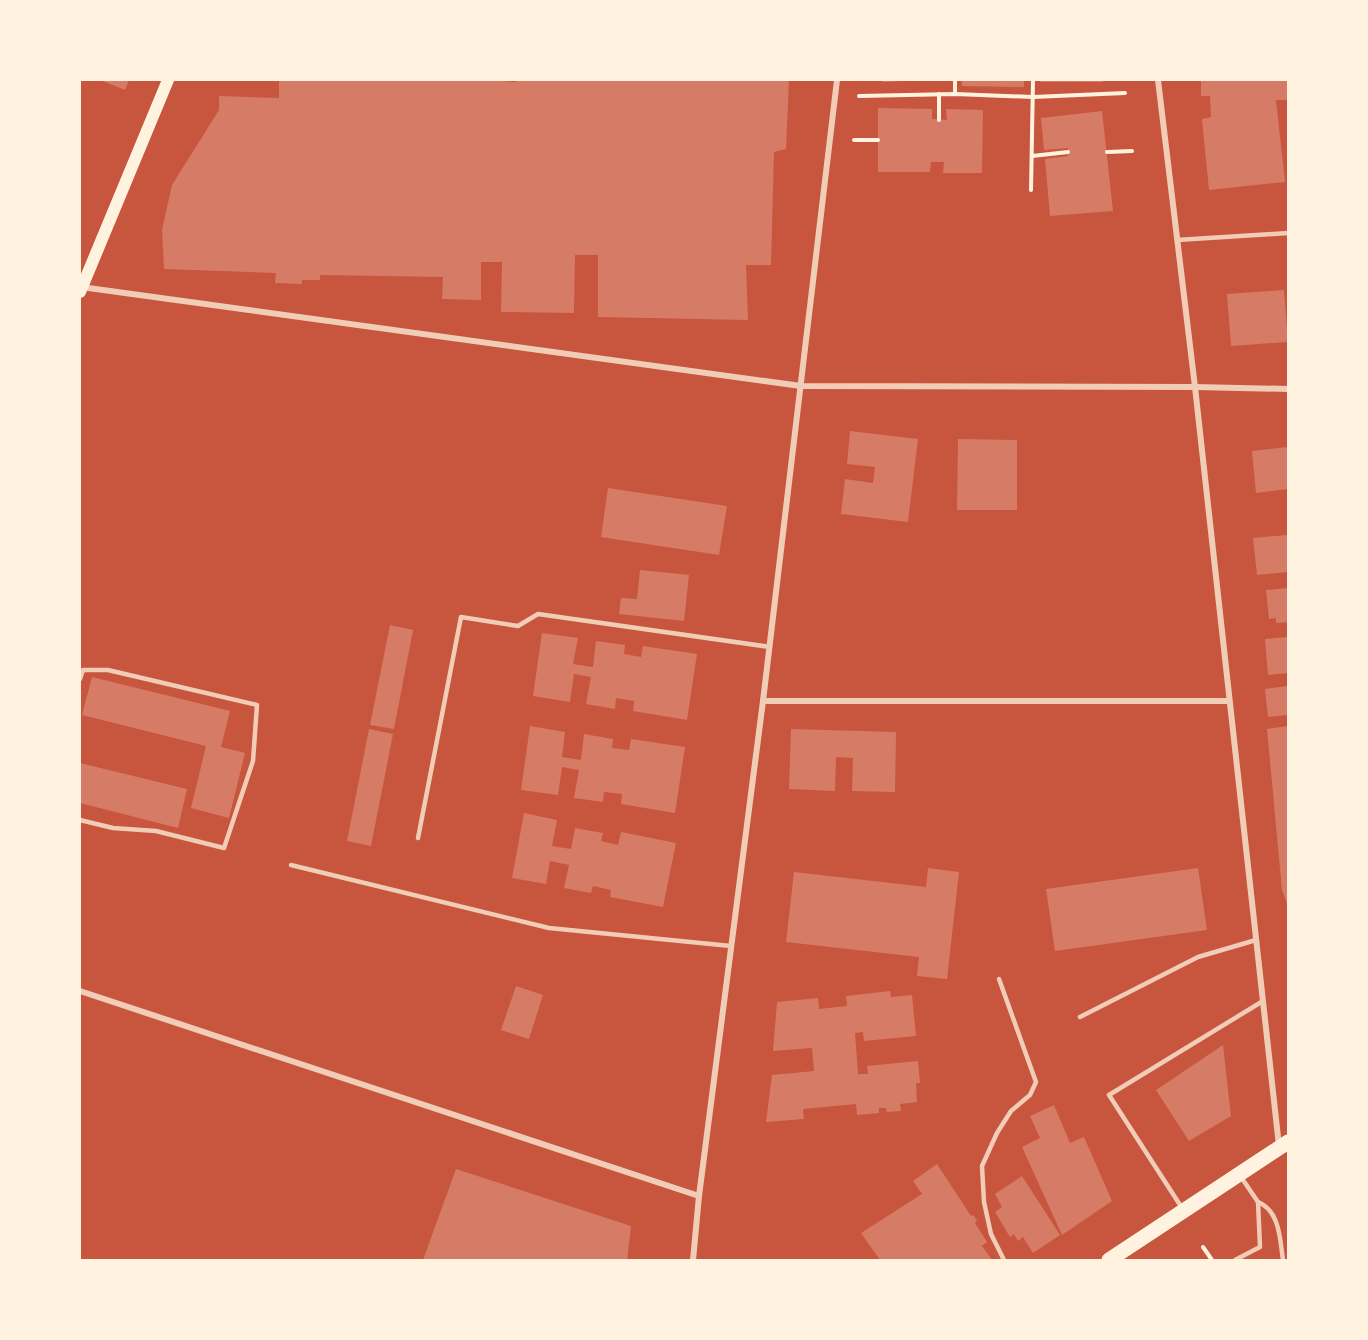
<svg xmlns="http://www.w3.org/2000/svg" width="1368" height="1340" font-family="'Nunito Sans',sans-serif">
  <rect width="100%" height="100%" fill="#c8553d"/>
  <g fill="#d67c66">
    <path d="M100,80H129L125,90Z"/>
    <path d="M279,80H488L516,82V80H789L786,149L774,152L771,265H746L748,320L598,317V255H575L574,313L501,312L502,262H481V300L442,299L443,277L320,275V280H302V284L275,283L276,273L164,269L162,230L172,185L219,110V96L279,98Z"/>
    <path d="M883,80H902V81L883,82Z"/>
    <path d="M962,80H1024V87L962,86Z"/>
    <rect x="1040" y="80" width="63" height="2"/>
    <path d="M1201,80H1288V100H1276L1285,182L1209,190L1202,119L1211,117L1210,96H1201Z"/>
    <path d="M878,108L932,109V119L947,120L946,109L983,110L982,173H943L944,162H931L930,172H878Z"/>
    <path d="M1102,111L1113,211L1050,216L1045,159L1068,156V148L1044,150L1041,118Z"/>
    <path d="M1284,290L1288,342L1231,346L1227,294Z"/>
    <path d="M850,431L918,439L908,522L841,514L845,479L873,483L875,467L847,464Z"/>
    <path d="M958,439L1017,440V510H957Z"/>
    <path d="M1288,447V489L1256,493L1252,451Z"/>
    <path d="M608,488L727,506L719,555L601,537Z"/>
    <path d="M1288,535V572L1257,575L1253,538Z"/>
    <path d="M640,570L689,575L684,621L619,614L621,598L637,599Z"/>
    <path d="M1288,588V622L1276,623V618L1269,619L1266,590Z"/>
    <path d="M390,625L413,630L394,729L370,725Z"/>
    <path d="M542,633L578,638L573,664L593,667L596,641L625,645L624,654L641,657L643,646L697,654L687,720L633,711L634,701L616,698L615,709L586,704L591,677L574,674L570,702L533,696Z"/>
    <path d="M1288,637V673L1268,675L1265,639Z"/>
    <path d="M92,677L230,711L221,747L245,753L229,818L191,808L206,746L82,715Z"/>
    <path d="M1288,686V715L1268,717L1265,689Z"/>
    <path d="M530,726L565,732L562,757L581,760L584,734L613,739L612,748L629,750L631,739L685,747L675,813L621,804L622,794L604,792L603,802L574,798L579,770L562,767L558,795L521,790Z"/>
    <path d="M1288,726V906L1282,890L1267,729Z"/>
    <path d="M369,729L393,734L371,846L347,841Z"/>
    <path d="M791,729L896,732L895,792L852,791L853,758L836,757L835,791L789,789Z"/>
    <path d="M80,763L187,789L178,828L80,803Z"/>
    <path d="M524,813L557,820L552,846L571,849L575,828L603,833L601,841L618,845L621,832L676,843L663,907L610,897L611,890L593,886L591,893L564,888L569,865L550,861L546,884L512,878Z"/>
    <path d="M928,868L959,872L947,979L917,976L919,957L786,942L794,872L926,887Z"/>
    <path d="M1198,868L1207,930L1055,951L1046,889Z"/>
    <path d="M516,986L543,995L529,1039L501,1030Z"/>
    <path d="M890,991L891,997L912,995L916,1036L864,1041L863,1032L855,1033L858,1074H868L867,1066L918,1061L920,1083H916L917,1102L900,1104L901,1111L887,1112L886,1108H879V1113L857,1115L856,1104L803,1109L804,1119L766,1122L772,1075L814,1071L812,1048L773,1051L777,1002L818,998L819,1009L847,1006L846,996Z"/>
    <path d="M1223,1045L1231,1116L1189,1141L1156,1090Z"/>
    <path d="M1054,1105L1070,1143L1084,1137L1112,1201L1062,1235L1022,1147L1040,1138L1030,1116Z"/>
    <path d="M937,1164L971,1216L973,1215L977,1220L975,1223L987,1242L982,1246L992,1260H880L861,1233L922,1194L913,1181Z"/>
    <path d="M456,1169L631,1226L627,1260H423Z"/>
    <path d="M1022,1176L1060,1235L1033,1253L1023,1237L1018,1241L1014,1234L1010,1237L995,1212L1002,1207L995,1194Z"/>
  </g>
  <g fill="none" stroke-linecap="round" stroke-linejoin="round">
    <g stroke="#fff3e0" stroke-width="4">
      <path d="M939,94V120"/>
      <path d="M955,94V80"/>
      <path d="M859,96L955,94L1033,97L1125,93"/>
      <path d="M854,140H878"/>
      <path d="M1107,152L1132,151"/>
      <path d="M1032,156L1068,152"/>
      <path d="M1031,190L1033,80"/>
      <path d="M1203,1247L1212,1260"/>
    </g>
    <g stroke="#f1ccb7" stroke-width="4.5">
      <path d="M1177,240L1288,233"/>
      <path d="M80,679L83,670H108L257,705L253,761L224,848L156,831L113,828L80,820"/>
      <path d="M418,838L461,617L518,626L538,614L770,647"/>
      <path d="M291,865L549,928L731,946"/>
      <path d="M999,979L1036,1082L1030,1095L1011,1111L997,1133L982,1166L984,1202L991,1234L1004,1260"/>
      <path d="M1080,1017L1198,957L1256,940"/>
      <path d="M1258,1202C1280,1211 1280,1240 1283,1260"/>
      <path d="M1182,1208L1109,1095L1263,1001"/>
      <path d="M1235,1260L1260,1247L1258,1202L1241,1177"/>
    </g>
    <g stroke="#f1ccb7" stroke-width="6">
      <path d="M1158,80L1195,387L1279,1146"/>
      <path d="M81,287L801,386L1195,387L1288,389"/>
      <path d="M763,701H1229"/>
      <path d="M80,991L699,1196"/>
      <path d="M693,1260L699,1196L763,701L837,80"/>
    </g>
    <path stroke="#fff3e0" stroke-width="12" d="M80,292L168,80"/>
    <path stroke="#fff3e0" stroke-width="15" d="M1109,1260L1288,1142"/>
  </g>
  <rect width="1368" height="1340" fill="none" stroke="#fff3e0" stroke-width="162"/>
</svg>
